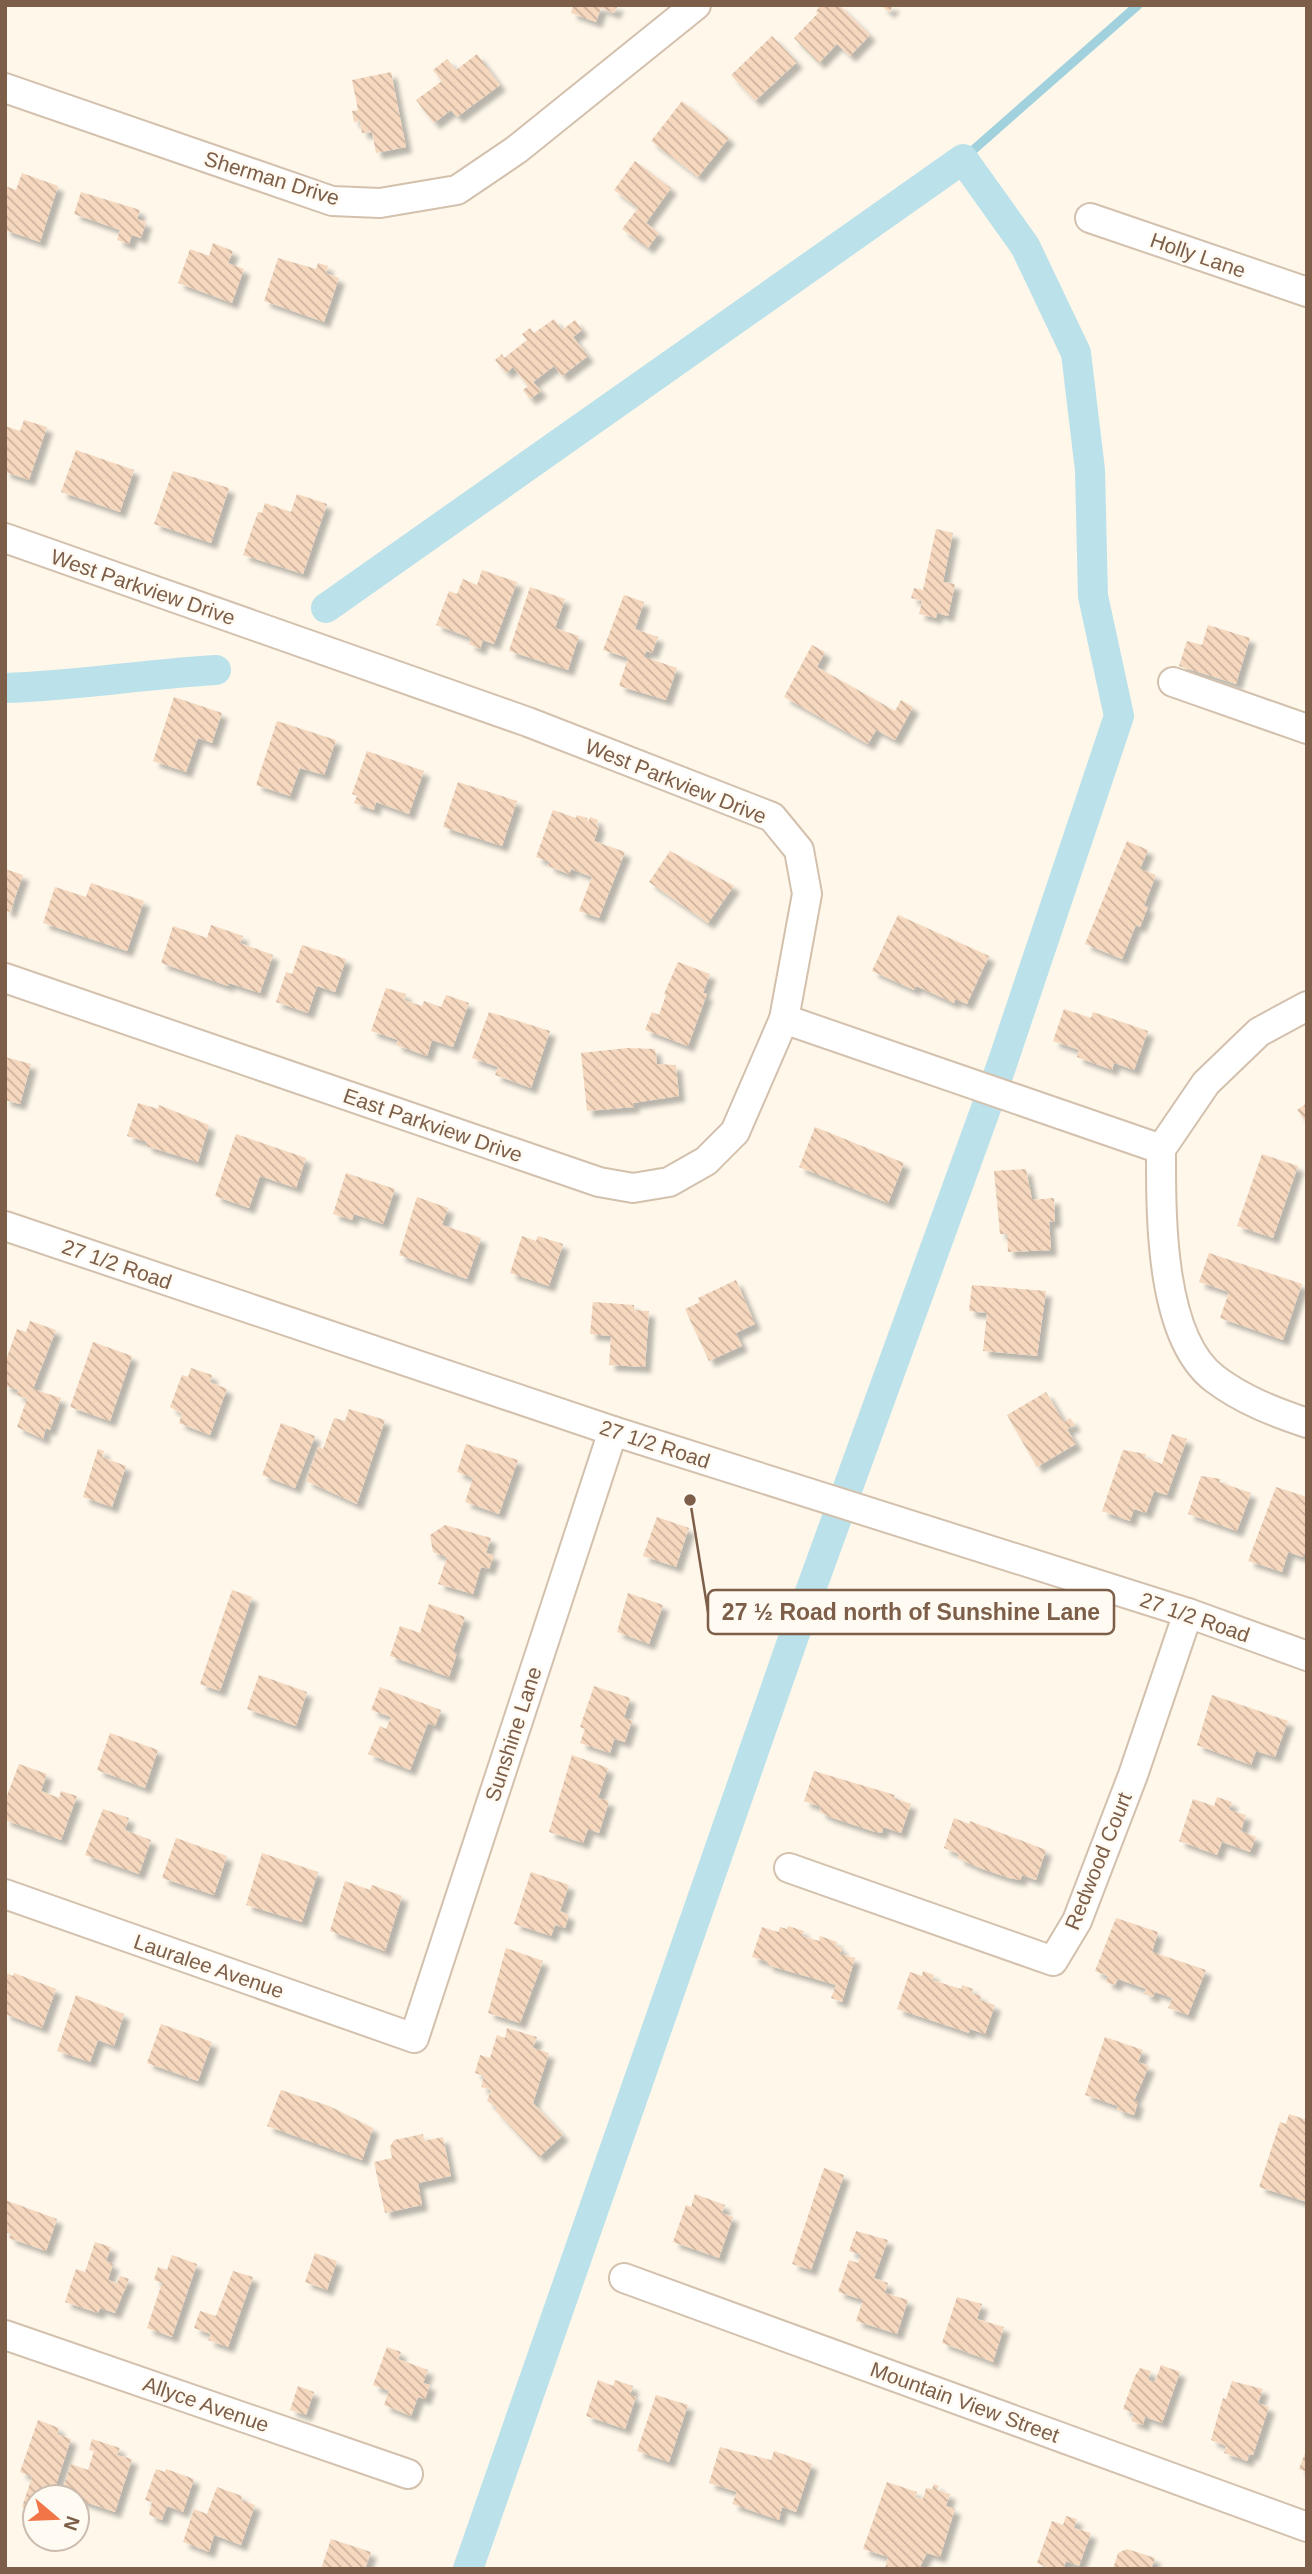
<svg xmlns="http://www.w3.org/2000/svg" width="1312" height="2574" font-family="Arial,sans-serif">
  <defs>
    <pattern id="building-back-hatch" width="6" height="6" patternUnits="userSpaceOnUse" patternTransform="scale(1.75)"><rect width="6" height="6" fill="#f6d8bf"/><path d="M-1 5l2 2M0 0l6 6M5-1l2 2" fill="none" stroke="#ccb29d"/></pattern>
    <filter id="shadow"><feDropShadow dx="6" dy="6" stdDeviation="2" flood-color="#0004"/></filter>
  </defs>
  <rect width="100%" height="100%" fill="#fef7ea"/>
  <g fill="none" stroke-linecap="round" stroke-linejoin="round">
    <path stroke="#a0d1dd" stroke-width="9" d="M963,159L1138,5"/>
    <g stroke="#bbe1ea" stroke-width="30">
      <path d="M326,608L963,159L1025,246L1076,353L1090,470L1093,596L1119,716L1001,1067L794,1636L468,2569"/>
      <path d="M5,688C76,686 145,674 216,670"/>
    </g>
  </g>
  <g fill="url(#building-back-hatch)" filter="url(#shadow)">
    <path d="M573,5H618L614,13L601,8L596,22L571,13Z"/>
    <path d="M821,5H839L870,35L850,56L837,44L819,63L794,38L818,13L816,11Z"/>
    <path d="M880,5H894L889,12Z"/>
    <path d="M772,36L797,62L755,101L731,75Z"/>
    <path d="M477,54L500,85L457,117L451,110L434,123L416,100L442,81L433,70L447,59L456,70Z"/>
    <path d="M391,72L406,147L376,153L372,132L362,133L360,121L354,122L352,111L358,110L352,80Z"/>
    <path d="M682,101L729,138L698,177L651,141Z"/>
    <path d="M635,161L671,188L646,223L659,233L648,248L622,229L638,208L614,190Z"/>
    <path d="M22,173L58,186L40,242L5,230V186L16,190Z"/>
    <path d="M81,192L140,210L137,219L146,222L141,238L132,235L129,244L117,240L120,230L74,214Z"/>
    <path d="M213,243L233,251L228,263L244,269L232,303L178,283L190,249L209,256Z"/>
    <path d="M278,258L316,269L318,263L328,266L326,273L339,278L324,322L264,301Z"/>
    <path d="M554,319L562,330L575,320L582,330L573,337L588,356L562,376L554,366L533,382L541,391L530,399L523,390L528,386L513,367L506,373L495,360L502,354L504,358L527,340L522,334L530,328L534,333Z"/>
    <path d="M24,420L47,427L29,480L5,472V426L20,431Z"/>
    <path d="M76,450L134,470L120,512L61,492Z"/>
    <path d="M173,471L229,488L211,543L154,524Z"/>
    <path d="M297,494L327,504L303,574L243,555L258,512L262,513L265,503L291,512Z"/>
    <path d="M936,529L953,533L943,582L955,584L948,616L937,613L936,618L919,614L922,601L911,598L914,588L923,590Z"/>
    <path d="M482,570L517,582L494,644L483,640L480,649L469,644L471,638L436,625L449,591L457,594L463,579L477,585Z"/>
    <path d="M530,587L565,599L555,628L579,636L568,670L509,651Z"/>
    <path d="M624,595L644,602L635,629L658,637L652,653L646,651L644,657L677,668L666,700L619,686L628,658L603,650Z"/>
    <path d="M1208,625L1250,638L1236,684L1179,666L1187,641L1202,645Z"/>
    <path d="M812,645L825,652L817,667L895,711L901,700L913,707L895,740L876,730L868,744L784,697Z"/>
    <path d="M174,697L222,713L212,743L198,738L186,772L153,761Z"/>
    <path d="M277,721L336,740L324,775L300,768L290,796L256,785Z"/>
    <path d="M367,751L424,771L409,814L376,802L374,810L354,803L357,796L352,794Z"/>
    <path d="M458,782L517,801L502,846L443,827Z"/>
    <path d="M553,810L576,818L577,815L587,818L588,823L590,817L598,820L596,825L599,826L594,841L625,852L599,918L579,911L592,877L571,869L569,874L548,866L550,862L536,857Z"/>
    <path d="M1127,841L1148,850L1140,869L1156,875L1144,906L1148,907L1140,927L1136,925L1122,959L1085,944Z"/>
    <path d="M670,851L734,886L708,923L649,882Z"/>
    <path d="M5,869L23,875L10,912L5,910Z"/>
    <path d="M91,883L144,901L127,951L43,923L55,887L86,897Z"/>
    <path d="M898,915L989,956L967,1004L955,999L954,1003L916,986L914,990L872,971Z"/>
    <path d="M211,925L243,936L240,943L273,955L260,993L229,983L228,986L161,963L173,926L207,938Z"/>
    <path d="M302,945L346,959L335,992L317,986L308,1013L276,1002L286,972L292,974Z"/>
    <path d="M678,962L710,974L703,993L707,994L688,1046L645,1030L652,1012L659,1015L666,995L664,994Z"/>
    <path d="M386,988L406,994L404,1000L422,1006L424,1001L441,1007L446,995L469,1003L453,1047L432,1040L427,1056L396,1045L398,1040L371,1031Z"/>
    <path d="M1064,1009L1091,1018L1093,1012L1148,1031L1134,1070L1114,1063L1112,1070L1077,1057L1079,1050L1053,1041Z"/>
    <path d="M489,1012L550,1031L531,1088L495,1075L498,1067L472,1058Z"/>
    <path d="M627,1048L655,1049L657,1064L676,1065L679,1096L633,1103L634,1107L587,1111L581,1053Z"/>
    <path d="M5,1057L31,1064L20,1104L5,1100Z"/>
    <path d="M138,1103L158,1109L159,1105L209,1125L198,1162L146,1146L147,1142L127,1136Z"/>
    <path d="M1307,1103V1123L1297,1110Z"/>
    <path d="M815,1127L904,1163L888,1203L799,1167Z"/>
    <path d="M236,1134L306,1158L296,1188L260,1176L249,1208L215,1196Z"/>
    <path d="M1262,1154L1298,1166L1273,1238L1237,1226Z"/>
    <path d="M1026,1169L1032,1200L1054,1198L1055,1221L1049,1222L1051,1250L1008,1252L1007,1234H1000L994,1171Z"/>
    <path d="M346,1173L395,1189L383,1224L354,1214L352,1220L333,1214Z"/>
    <path d="M417,1197L448,1208L442,1225L481,1238L467,1279L399,1255Z"/>
    <path d="M522,1236L536,1241L538,1236L563,1244L549,1286L510,1273Z"/>
    <path d="M1209,1253L1302,1284L1283,1340L1220,1318L1229,1292L1199,1282Z"/>
    <path d="M736,1280L755,1324L736,1333L742,1346L709,1361L685,1309L700,1302L698,1298Z"/>
    <path d="M972,1285L1046,1291L1037,1356L983,1351L987,1313L969,1311Z"/>
    <path d="M593,1302L634,1305V1310L649,1311L645,1367L609,1365L611,1336L590,1334Z"/>
    <path d="M30,1321L56,1330L33,1389L61,1398L50,1430L46,1428L43,1439L17,1427L27,1399L17,1395L18,1390L5,1386V1363L17,1329L26,1332Z"/>
    <path d="M93,1342L132,1356L110,1421L70,1407Z"/>
    <path d="M191,1368L212,1375L210,1382L227,1389L210,1435L179,1423L182,1414L170,1407L182,1375L188,1377Z"/>
    <path d="M1046,1392L1064,1422L1070,1418L1075,1425L1067,1429L1076,1444L1037,1467L1007,1415Z"/>
    <path d="M349,1409L385,1420L357,1504L306,1481L318,1447L323,1449L334,1418L345,1421Z"/>
    <path d="M281,1423L315,1436L295,1488L262,1475Z"/>
    <path d="M1172,1434L1187,1439L1167,1495L1154,1491L1146,1513L1134,1509L1130,1521L1102,1511L1123,1450L1146,1454L1145,1458L1162,1464Z"/>
    <path d="M466,1444L518,1460L499,1514L465,1502L473,1478L457,1472Z"/>
    <path d="M98,1449L104,1451L102,1457L126,1466L112,1507L83,1497Z"/>
    <path d="M1201,1476L1221,1479L1219,1482L1251,1493L1237,1531L1188,1514Z"/>
    <path d="M1276,1487L1307,1497V1549L1303,1557L1288,1552L1282,1572L1248,1561Z"/>
    <path d="M657,1517L689,1528L676,1567L643,1556Z"/>
    <path d="M445,1525L491,1538L486,1553L494,1555L489,1569L481,1567L473,1594L438,1584L447,1557L433,1552L430,1535Z"/>
    <path d="M232,1590L252,1597L220,1691L200,1684Z"/>
    <path d="M628,1593L663,1605L649,1644L617,1632Z"/>
    <path d="M429,1604L465,1617L453,1652L457,1653L449,1677L390,1656L400,1626L420,1633Z"/>
    <path d="M259,1675L307,1692L296,1726L247,1709Z"/>
    <path d="M594,1686L630,1698L624,1718L632,1720L625,1742L614,1739L610,1753L580,1743L585,1729L580,1727Z"/>
    <path d="M380,1687L441,1710L435,1726L428,1723L410,1770L368,1754L380,1726L386,1729L391,1717L371,1710Z"/>
    <path d="M1212,1695L1288,1721L1275,1757L1256,1751L1251,1765L1197,1745Z"/>
    <path d="M110,1733L158,1750L145,1788L97,1770Z"/>
    <path d="M572,1755L608,1768L598,1798L609,1801L599,1833L588,1829L583,1843L549,1832Z"/>
    <path d="M19,1764L47,1774L41,1791L59,1798L61,1791L77,1796L61,1840L5,1820V1801Z"/>
    <path d="M814,1771L895,1795L894,1798L911,1804L901,1833L883,1827L882,1833L872,1831L830,1817L820,1812L821,1807L804,1801Z"/>
    <path d="M1217,1797L1232,1802L1229,1810L1246,1815L1241,1831L1256,1837L1250,1852L1222,1842L1217,1855L1179,1841L1193,1799L1214,1806Z"/>
    <path d="M103,1809L129,1818L125,1830L151,1840L139,1874L85,1855Z"/>
    <path d="M954,1818L969,1824L970,1821L1046,1850L1036,1880L1022,1875L1020,1880L1009,1878L977,1867L958,1858L959,1854L944,1848Z"/>
    <path d="M176,1838L227,1856L214,1895L162,1878Z"/>
    <path d="M262,1853L318,1872L302,1922L246,1905Z"/>
    <path d="M531,1872L569,1885L560,1911L569,1915L565,1928L555,1925L551,1936L514,1924Z"/>
    <path d="M345,1881L370,1890L372,1885L402,1896L385,1951L330,1931Z"/>
    <path d="M1116,1918L1158,1932L1152,1952L1206,1970L1188,2015L1168,2008L1172,1998L1155,1992L1153,1997L1144,1994L1146,1989L1118,1979L1115,1985L1106,1982L1108,1976L1095,1971Z"/>
    <path d="M788,1926L804,1931L802,1936L819,1941L820,1936L837,1942L836,1946L842,1948L840,1954L855,1958L842,2002L831,1998L836,1985L767,1965L768,1962L752,1957L762,1927L778,1932L780,1927L787,1929Z"/>
    <path d="M506,1948L543,1961L520,2023L488,2013Z"/>
    <path d="M923,1971L934,1975L932,1980L961,1989L962,1985L973,1989L971,1993L981,1996L980,2000L995,2005L985,2034L970,2029L969,2033L897,2009L910,1972L922,1976Z"/>
    <path d="M5,1973L13,1976L14,1973L56,1989L42,2028L5,2014Z"/>
    <path d="M76,1995L124,2014L114,2046L98,2040L90,2062L57,2051Z"/>
    <path d="M161,2024L212,2042L198,2081L147,2063Z"/>
    <path d="M507,2028L537,2037L533,2048L549,2053L533,2103L563,2135L539,2157L495,2110L497,2108L487,2101L491,2090L481,2087L484,2076L475,2073L480,2055L490,2058L497,2035L505,2038Z"/>
    <path d="M1105,2037L1143,2050L1138,2062L1149,2066L1134,2101L1138,2102L1134,2115L1117,2110L1118,2106L1085,2095Z"/>
    <path d="M281,2090L329,2106L373,2128L362,2160L267,2126Z"/>
    <path d="M1289,2114L1307,2120V2202L1259,2187L1280,2122L1286,2124Z"/>
    <path d="M423,2134L424,2141L443,2137L451,2176L418,2183L422,2205L385,2213L374,2162L392,2158L390,2147L394,2140Z"/>
    <path d="M824,2168L844,2175L811,2270L792,2264Z"/>
    <path d="M695,2194L725,2205L722,2213L733,2217L719,2258L673,2242L686,2205L691,2207Z"/>
    <path d="M5,2200L57,2219L46,2251L9,2238L11,2234L5,2232Z"/>
    <path d="M856,2231L888,2240L874,2278L888,2283L885,2293L908,2300L897,2334L856,2321L863,2300L838,2292L849,2260L858,2263L861,2255L849,2251Z"/>
    <path d="M95,2242L111,2247L106,2261L113,2264L108,2280L117,2283L120,2276L129,2279L115,2313L100,2308L98,2313L65,2302L76,2269L85,2272Z"/>
    <path d="M315,2253L337,2261L327,2290L305,2282Z"/>
    <path d="M172,2255L197,2264L172,2337L147,2328L162,2283L154,2280L158,2267L167,2270Z"/>
    <path d="M233,2271L253,2277L228,2347L208,2340L211,2334L194,2328L200,2311L216,2316Z"/>
    <path d="M957,2297L982,2304L977,2319L1004,2327L993,2362L942,2343Z"/>
    <path d="M387,2347L401,2352L398,2359L428,2370L423,2383L430,2385L425,2399L418,2397L411,2416L384,2405L389,2391L373,2385Z"/>
    <path d="M1161,2365L1180,2372L1162,2423L1145,2417L1143,2425L1131,2421L1134,2413L1123,2409L1135,2376L1140,2368L1151,2371L1148,2380L1155,2382Z"/>
    <path d="M598,2380L613,2386L615,2380L633,2386L630,2395L636,2397L625,2429L586,2416Z"/>
    <path d="M1232,2381L1263,2389L1258,2403L1269,2407L1253,2455L1250,2454L1247,2461L1224,2453L1226,2446L1211,2440L1223,2398L1226,2399Z"/>
    <path d="M298,2386L314,2392L306,2415L290,2410Z"/>
    <path d="M656,2395L688,2405L669,2462L637,2451Z"/>
    <path d="M38,2420L59,2428L57,2434L71,2439L52,2497H35V2511L22,2507L32,2477L20,2472Z"/>
    <path d="M92,2439L120,2448L117,2455L132,2459L115,2512L61,2494L71,2464L88,2470L94,2451L89,2450Z"/>
    <path d="M720,2447L771,2460L774,2451L812,2464L796,2512L782,2507L779,2520L732,2504L737,2492L709,2483Z"/>
    <path d="M1307,2448V2472L1299,2469Z"/>
    <path d="M156,2469L165,2472L166,2469L194,2479L183,2512L167,2506L162,2520L149,2515L152,2502L145,2500Z"/>
    <path d="M887,2482L917,2492L915,2497L923,2499L926,2488L932,2489L934,2484L939,2486L937,2490L950,2494L946,2506L955,2509L940,2557L927,2553L919,2569H885L888,2557L863,2549Z"/>
    <path d="M217,2487L242,2496L241,2500L255,2505L241,2545L214,2535L209,2552L183,2542L194,2509L207,2514Z"/>
    <path d="M1066,2516L1077,2519L1074,2528L1091,2533L1079,2566L1066,2561L1063,2569H1053L1037,2563L1052,2521L1063,2525Z"/>
    <path d="M331,2539L371,2552L365,2569H321Z"/>
    <path d="M1127,2549L1155,2558L1151,2569H1113L1118,2553Z"/>
  </g>
  <g fill="none" stroke-linecap="round" stroke-linejoin="round">
    <g stroke="#d3c0ad" stroke-width="32">
      <g id="minor">
        <path d="M5,88L332,201L380,203L457,190L516,150L696,5"/>
        <path d="M1090,218L1307,292"/>
        <path d="M5,538L528,722L772,817L799,850L807,894L784,1019L735,1132L706,1161L669,1182L633,1188L599,1182L5,978"/>
        <path d="M1173,682L1307,729"/>
        <path d="M784,1019L1161,1149"/>
        <path d="M1161,1149C1161,1212 1159,1337 1215,1379C1243,1400 1274,1412 1307,1423"/>
        <path d="M1161,1149L1206,1083L1259,1032L1307,1006"/>
        <path d="M5,1226L613,1431L1188,1613L1307,1656"/>
        <path d="M789,1868L1053,1961L1077,1921L1133,1775L1188,1613"/>
        <path d="M5,1894L414,2038L613,1431"/>
        <path d="M624,2278L1307,2527"/>
        <path d="M5,2335L408,2474"/>
      </g>
    </g>
    <use href="#minor" stroke="#fff" stroke-width="28"/>
  </g>
  <g text-anchor="middle" dominant-baseline="central" stroke-width="5" stroke-linejoin="round" paint-order="stroke">
    <g font-size="21" fill="#7c5e49" stroke="#fffaf2">
      <text transform="translate(272 178) rotate(17)">Sherman Drive</text>
      <text transform="translate(1198 255) rotate(19)">Holly Lane</text>
      <text transform="translate(143 587) rotate(19)">West Parkview Drive</text>
      <text transform="translate(676 781) rotate(22)">West Parkview Drive</text>
      <text transform="translate(433 1125) rotate(19)">East Parkview Drive</text>
      <text transform="translate(117 1264) rotate(19)">27 1/2 Road</text>
      <text transform="translate(655 1444) rotate(18)">27 1/2 Road</text>
      <text transform="translate(1195 1617) rotate(19)">27 1/2 Road</text>
      <text transform="translate(513 1734) rotate(-72)">Sunshine Lane</text>
      <text transform="translate(1098 1861) rotate(-68)">Redwood Court</text>
      <text transform="translate(209 1966) rotate(19)">Lauralee Avenue</text>
      <text transform="translate(965 2402) rotate(20)">Mountain View Street</text>
      <text transform="translate(206 2404) rotate(19)">Allyce Avenue</text>
    </g>
  </g>
  <path fill="none" stroke="#7c5e49" stroke-width="2.5" d="M690 1500L708 1612"/>
  <circle fill="#7c5e49" stroke="#fffaf2" stroke-width="2.5" cx="690" cy="1500" r="7"/>
  <rect fill="#fffaf2" stroke="#7c5e49" stroke-width="2.5" x="708" y="1590" width="406" height="44" rx="7"/>
  <g font-size="23" text-anchor="middle" font-weight="bold" fill="#7c5e49">
    <text x="911" y="1620">27 ½ Road north of Sunshine Lane</text>
  </g>
  <rect width="1312" height="2574" fill="none" stroke="#7c5e49" stroke-width="14"/>
  <g transform="translate(56 2518) rotate(109)"><circle r="33" fill="#fffaf2" stroke="#cbbcae" stroke-width="2"/>
  <path d="M0-5L12 26L0 18L-12 26Z" fill="#f17546"/>
  <text y="-10" font-size="19" font-weight="bold" text-anchor="middle" fill="#7c5e49">N</text>
  </g>
</svg>
